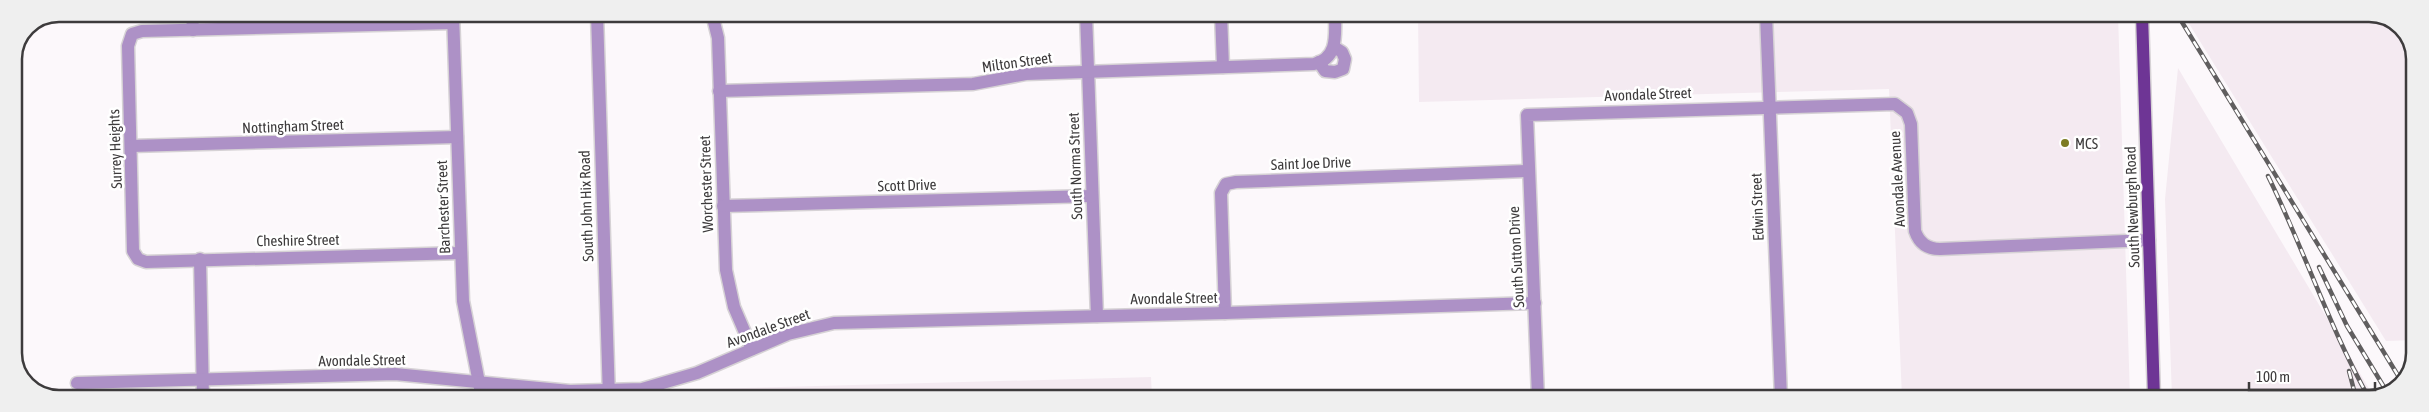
<svg xmlns="http://www.w3.org/2000/svg" width="2429" height="412" font-family="'Asap Condensed',sans-serif">
  <rect width="100%" height="100%" fill="#fcf8fb"/>
  <g fill="#f4eaf1">
    <path d="M1418,14H2118L2130,398H1902L1889,89L1419,102Z"/>
    <path d="M2183,14H2376L2402,27L2415,54V340L2386,341Z"/>
    <path d="M2178,68L2374,397L2172,398L2165,199Z"/>
    <path d="M1151,377L1152,398H683L705,389Z"/>
  </g>
  <g fill="none" stroke-linecap="round" stroke-linejoin="round">
    <g stroke="#d6d2d5" stroke-width="15">
      <g id="minor">
        <path d="M192,14L193,30"/>
        <path d="M453,14L463,301L482,398"/>
        <path d="M597,14L609,398"/>
        <path d="M712,14L718,38L726,270L734,307L752,349"/>
        <path d="M1086,14L1097,316"/>
        <path d="M1221,14L1223,67"/>
        <path d="M1766,14L1781,398"/>
        <path d="M453,23L142,31L132,34L128,46L133,251L138,259L146,262L461,253"/>
        <path d="M1319,62L1325,71L1335,72L1343,69L1345,59L1342,52L1334,47"/>
        <path d="M719,91L973,84L1026,74L1314,64C1339,58 1335,34 1335,14"/>
        <path d="M131,146L457,137"/>
        <path d="M723,206L1092,196"/>
        <path d="M200,259L203,398"/>
        <path d="M1225,313L1221,193L1226,184L1236,182L1528,171"/>
        <path d="M77,383L395,374L570,391L642,389L697,373L788,334L834,323L1225,313L1535,303"/>
        <path d="M1538,398L1527,115L1895,104L1907,113L1911,124L1915,231C1919,243 1927,249 1940,249L2149,240"/>
      </g>
    </g>
    <g stroke="#d6d2d5" stroke-width="15">
      <path id="major" d="M2142,14L2154,398"/>
    </g>
    <use href="#minor" stroke="#ad91c6" stroke-width="12"/>
    <use href="#major" stroke="#6e3595" stroke-width="12"/>
    <g stroke="#605e5f" stroke-width="4.5">
      <g id="rail">
        <path d="M2177,14L2402,382"/>
        <path d="M2268,176C2304,249 2329,327 2369,398"/>
        <path d="M2319,267L2347,326L2387,392"/>
        <path d="M2349,371L2356,398"/>
      </g>
    </g>
    <use href="#rail" stroke="#fff" stroke-width="2.5" stroke-dasharray="8" stroke-linecap="butt"/>
  </g>
  <circle fill="#7d7c23" stroke="#fff" stroke-width="2" cx="2065" cy="143" r="5"/>
  <g text-anchor="middle" dominant-baseline="central" stroke-width="5" stroke-linejoin="round" paint-order="stroke">
    <g font-size="15" fill="#3d3b3c" stroke="#fff">
      <text transform="translate(1017 62) rotate(-8)">Milton Street</text>
      <text transform="translate(1648 94) rotate(-2)">Avondale Street</text>
      <text transform="translate(293 126) rotate(-2)">Nottingham Street</text>
      <text transform="translate(115 149) rotate(-92)">Surrey Heights</text>
      <text transform="translate(1311 163) rotate(-2)">Saint Joe Drive</text>
      <text transform="translate(1075 166) rotate(-92)">South Norma Street</text>
      <text transform="translate(1897 179) rotate(-93)">Avondale Avenue</text>
      <text transform="translate(706 184) rotate(-92)">Worchester Street</text>
      <text transform="translate(907 185) rotate(-2)">Scott Drive</text>
      <text transform="translate(586 206) rotate(-92)">South John Hix Road</text>
      <text transform="translate(443 207) rotate(-92)">Barchester Street</text>
      <text transform="translate(1757 207) rotate(-92)">Edwin Street</text>
      <text transform="translate(2132 207) rotate(-92)">South Newburgh Road</text>
      <text transform="translate(298 240) rotate(-1)">Cheshire Street</text>
      <text transform="translate(1516 257) rotate(-93)">South Sutton Drive</text>
      <text transform="translate(1174 298) rotate(-1)">Avondale Street</text>
      <text transform="translate(768 328) rotate(-20)">Avondale Street</text>
      <text transform="translate(362 360) rotate(-1)">Avondale Street</text>
    </g>
    <g font-size="15" fill="#3d3b3c" stroke="#fff" text-anchor="start">
      <text x="2075" y="143">MCS</text>
    </g>
  </g>
  <path d="M0 0H2429V412H0ZM59 22H2369A37 37 0 0 1 2406 59V353A37 37 0 0 1 2369 390H59A37 37 0 0 1 22 353V59A37 37 0 0 1 59 22Z" fill="#efefef" fill-rule="evenodd"/>
  <path fill="none" stroke="#3d3b3c" stroke-width="2.5" d="M59 22H2369A37 37 0 0 1 2406 59V353A37 37 0 0 1 2369 390H59A37 37 0 0 1 22 353V59A37 37 0 0 1 59 22Z"/>
  <path d="M2249 382v8h126v-8" fill="none" stroke="#3d3b3c" stroke-width="2.5"/>
  <text x="2256" y="382" font-size="15" fill="#3d3b3c" stroke="#ffffff" stroke-width="4" paint-order="stroke">100 m</text>
</svg>
